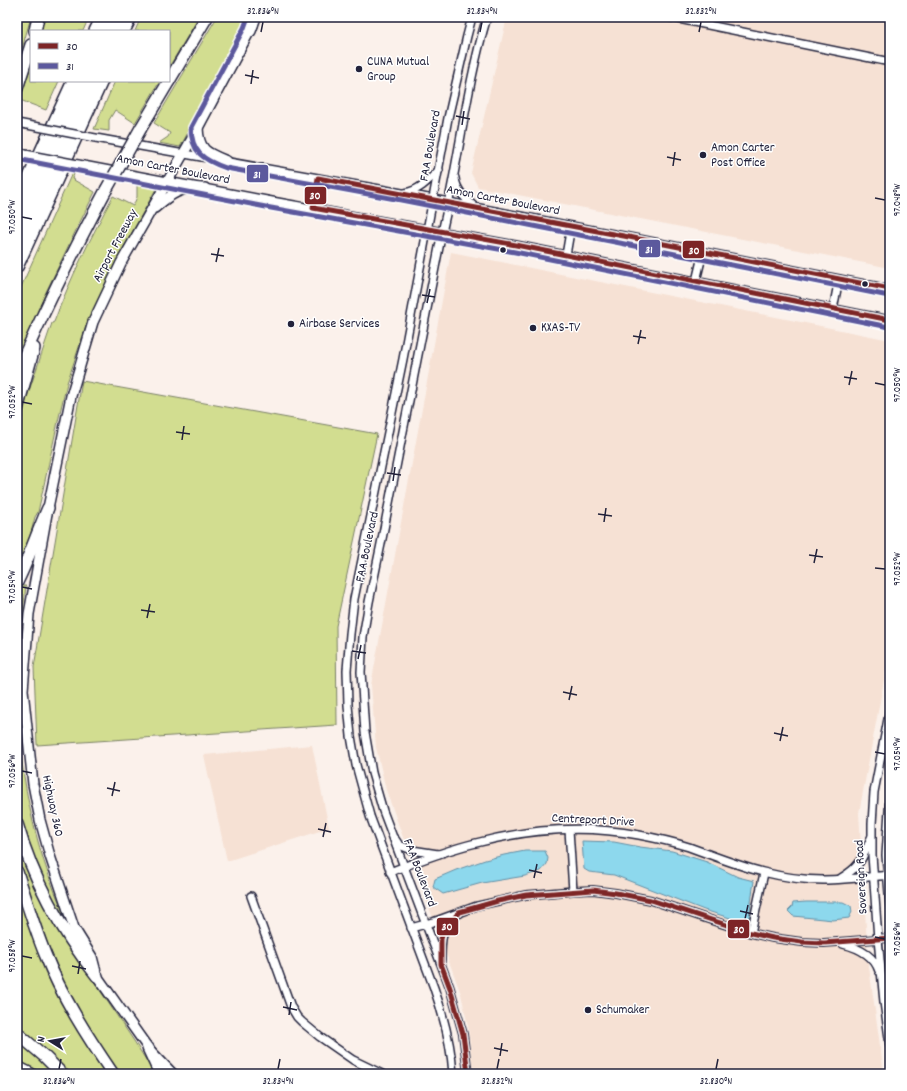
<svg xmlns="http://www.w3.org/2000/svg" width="907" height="1091" font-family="Dekko,sans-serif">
  <rect width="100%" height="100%" fill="#fbf1eb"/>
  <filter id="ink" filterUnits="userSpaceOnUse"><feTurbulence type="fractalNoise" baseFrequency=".025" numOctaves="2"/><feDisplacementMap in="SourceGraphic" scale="8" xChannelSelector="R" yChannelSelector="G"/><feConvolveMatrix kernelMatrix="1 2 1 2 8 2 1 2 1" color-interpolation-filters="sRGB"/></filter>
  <g filter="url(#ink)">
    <g fill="#f6e1d4">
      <path d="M507,17H890V268L478,187L471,173Z"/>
      <path d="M451,252L890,340V648L859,813L868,960L884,1074H473L468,1026L461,994L400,829L386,790L376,747L371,685Z"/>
      <path d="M312,745L329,828L227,861L204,755Z"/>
    </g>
    <g fill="#d2dd90" stroke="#7a8066">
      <path d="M17,17H31L17,66Z"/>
      <path d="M44,17H89L83,31H41Z"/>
      <path d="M141,17H199L169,67V31H135Z"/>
      <path d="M217,17H250L241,37L180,147L159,143L168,137L170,133L154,123Z"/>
      <path d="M31,66V81H59L46,110L20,100Z"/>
      <path d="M115,81H160L135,123L115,110L109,120V131L94,129Z"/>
      <path d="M73,171L75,172L72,179L95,192L79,224L46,292L17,362V296Z"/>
      <path d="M137,184L157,187L114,265L86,326L67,383L61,408L38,512L35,517L30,536L17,570V437L28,394L52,323L54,322C70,279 91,237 113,196L133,206L137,197Z"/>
      <path d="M82,381L377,434L336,626L337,725L37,745L34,667Z"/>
      <path d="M23,586H26C23,611 20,636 18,662C17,671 18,680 18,689C17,766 33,845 65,916L63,918L49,896L19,822L17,813V597Z"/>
      <path d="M17,838L91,977L134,1041L155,1074H120L102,1049L69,994L49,948L28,888L17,851Z"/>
      <path d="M17,889L28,926L38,952L83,1040L107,1074H72L27,1034L17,1027Z"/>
      <path d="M17,1040L55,1074H39L17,1059Z"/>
    </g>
    <g fill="#8dd8ed" stroke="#628fa6">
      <path d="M582,841L614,842L640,847L672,851L707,862L738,877L754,881L749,917L743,922L704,910L614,875L589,872L584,869Z"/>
      <path d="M525,851H545L548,858L547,864L541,871L525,876L482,883L443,894L433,887L435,879L456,870L485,860L504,855Z"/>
      <path d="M806,902H843L851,906L852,912L849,918L833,920L793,916L788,911L792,907L793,903Z"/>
    </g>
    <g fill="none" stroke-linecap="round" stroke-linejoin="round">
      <g stroke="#22223b" stroke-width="10">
        <g id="minor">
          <path d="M669,17L890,62"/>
          <path d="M17,123L38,127"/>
          <path d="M90,137L402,193L629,237L890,289"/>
          <path d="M17,152L25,154"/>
          <path d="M78,164L272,201L516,245L890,320"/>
          <path d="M455,178C456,191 467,200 476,208"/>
          <path d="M405,193C419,191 429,180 439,170"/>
          <path d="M313,208L318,178"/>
          <path d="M566,255L571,226"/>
          <path d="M696,281L703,252"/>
          <path d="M833,309L839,279"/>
          <path d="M890,709L874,792L872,824V855L878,939L884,1002L890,1045"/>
          <path d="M890,796L886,855L890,906"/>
          <path d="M569,830L573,891"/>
          <path d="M395,839L399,845L412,850L438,854"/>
          <path d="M390,872C418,861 447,850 476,843C529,829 585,825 639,835C655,838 673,842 689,847C714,856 738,866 763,872C783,877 804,880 823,880C846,880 868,877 890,875"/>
          <path d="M841,878C861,866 862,859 871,838"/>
          <path d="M251,896L291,1007L297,1017L302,1022L320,1037L353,1060L382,1074"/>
          <path d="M411,928L433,922L477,906L512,898L526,895L573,891L593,890L616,893L651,900L717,922L751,933L773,938L802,942L824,943L890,938"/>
          <path d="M751,933L764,873"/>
          <path d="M843,944C859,948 874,955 879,971"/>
          <path d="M441,960C441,936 441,931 458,914"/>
          <path d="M453,1074C451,1043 444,1017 434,988L370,816L356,765L351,736L348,705L347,670L350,634L354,599L403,359L448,118L467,36L472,17"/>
          <path d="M468,1074L463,1034L450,988L383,811L372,773L365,732L361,672L363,637L369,602L381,544L442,232C459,161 466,87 487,17"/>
        </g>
      </g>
      <g stroke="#22223b" stroke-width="12">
        <g id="major">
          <path d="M198,128C199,151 207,153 227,161"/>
          <path d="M155,208C172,193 181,187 205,188"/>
          <path d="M173,1074L148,1048L97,976L92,957L74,928L50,856L40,820L33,784L23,690L29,614L48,508L71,396L93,322L121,263L198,128L253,25"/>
        </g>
      </g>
      <g stroke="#22223b" stroke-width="14">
        <g id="highway">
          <path d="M35,31L38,17"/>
          <path d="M95,31L102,17"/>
          <path d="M105,31L111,17"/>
          <path d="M114,31L120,17"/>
          <path d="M124,31L131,17"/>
          <path d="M250,31L255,17"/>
          <path d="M169,81L207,17"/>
          <path d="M17,88L31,45"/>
          <path d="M141,128L169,81"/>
          <path d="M17,203L73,81"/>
          <path d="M17,224L82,81"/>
          <path d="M17,245L92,81"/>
          <path d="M17,267L102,81"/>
          <path d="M17,373C43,311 74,250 106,190"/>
          <path d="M17,409L34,348"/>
          <path d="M17,582C29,558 37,533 48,508"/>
          <path d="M17,824C33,879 61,931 97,976"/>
          <path d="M17,872C26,899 34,927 45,954C62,997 87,1036 113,1074"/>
          <path d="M17,1033L44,1056L62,1074"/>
          <path d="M148,1048L160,1074"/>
          <path d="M17,1067L31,1074"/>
        </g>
      </g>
      <use href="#minor" stroke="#fff" stroke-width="7"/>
      <use href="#major" stroke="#fff" stroke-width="9"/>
      <use href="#highway" stroke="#fff" stroke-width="11"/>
      <g stroke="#22223b" stroke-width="10" stroke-linecap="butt">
        <g id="minor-bridge">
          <path d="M38,127L90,137"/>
          <path d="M25,154L78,164"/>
        </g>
      </g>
      <g stroke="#22223b" stroke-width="14" stroke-linecap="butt">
        <path id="highway-bridge" d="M106,190L141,128"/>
      </g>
      <use href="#minor-bridge" stroke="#fff" stroke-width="7"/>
      <use href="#highway-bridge" stroke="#fff" stroke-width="11"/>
      <g stroke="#fff" stroke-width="8">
        <g id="bus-1">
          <path d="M890,289L629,237L318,178L313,208L516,245L890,320"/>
          <path d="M468,1074L463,1034L450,988L441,964V939L443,932L459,912L498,901L526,895L593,890L616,893L651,900L751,933L773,938L802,942L824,943L890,938"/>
        </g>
      </g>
      <g stroke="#fff" stroke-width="8">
        <g id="bus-2">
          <path d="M248,17L244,28L191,127C191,152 203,160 226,168L401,200L889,296"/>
          <path d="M17,159L271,208L515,252L889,327"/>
        </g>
      </g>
      <use href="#bus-1" stroke="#7d2527" stroke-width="5"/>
      <use href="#bus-2" stroke="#5c599d" stroke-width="5"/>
    </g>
  </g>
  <path fill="none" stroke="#22223b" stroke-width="1.5" d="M261,32L263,22M480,32L482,22M699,32L701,22M245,75L259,78M251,84L253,70M456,116L470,119M462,125L464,111M667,157L681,160M673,166L675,152M875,198L885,200M22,217L32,219M211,254L224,256M216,262L219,248M422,295L435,297M427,303L430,289M633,336L646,338M638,344L641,330M844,377L857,379M875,383L885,385M849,385L852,371M22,402L32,404M176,432L190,434M182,440L184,426M387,473L401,475M393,481L395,467M598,514L612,516M604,522L606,508M809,555L823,557M814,563L817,549M875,568L885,569M22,587L32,589M141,610L155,612M147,618L150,604M352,651L366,653M358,659L361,645M563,692L577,695M569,700L572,686M774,733L788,736M780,741L783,727M875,752L885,754M22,771L32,773M107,788L120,791M112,796L115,782M318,829L331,832M323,837L326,823M529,870L542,873M534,878L537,864M740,911L753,914M745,919L748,905M875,937L885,939M22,956L32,958M72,966L86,969M78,974L80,961M283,1007L297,1010M289,1015L291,1002M494,1048L508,1051M500,1056L502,1043M59,1069L61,1059M278,1069L280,1059M497,1069L499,1059M716,1069L718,1059"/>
  <g fill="#22223b" stroke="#fff" stroke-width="1.5">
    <circle cx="359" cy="69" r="4"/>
    <circle cx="703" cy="155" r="4"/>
    <circle cx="503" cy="250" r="3.5"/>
    <circle cx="865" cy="284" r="3.5"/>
    <circle cx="291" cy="324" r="4"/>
    <circle cx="533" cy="328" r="4"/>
    <circle cx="588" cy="1010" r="4"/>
  </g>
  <g text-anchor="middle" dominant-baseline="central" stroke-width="3" stroke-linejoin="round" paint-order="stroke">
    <g font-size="13" fill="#22223b" stroke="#fff" text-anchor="start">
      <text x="367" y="62">CUNA Mutual<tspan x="367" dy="15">Group</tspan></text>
      <text x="711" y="148">Amon Carter<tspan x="711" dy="15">Post Office</tspan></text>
      <text x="299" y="324">Airbase Services</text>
      <text x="541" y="328">KXAS-TV</text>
      <text x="596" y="1010">Schumaker</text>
    </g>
    <g font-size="13" fill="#22223b" stroke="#fff">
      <text transform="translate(431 146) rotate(-80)">FAA Boulevard</text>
      <text transform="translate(173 170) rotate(11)">Amon Carter Boulevard</text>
      <text transform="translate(503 201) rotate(11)">Amon Carter Boulevard</text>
      <text transform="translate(116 246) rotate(-62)">Airport Freeway</text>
      <text transform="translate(368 547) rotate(-78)">FAA Boulevard</text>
      <text transform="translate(52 806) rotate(78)">Highway 360</text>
      <text transform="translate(593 821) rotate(3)">Centreport Drive</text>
      <text transform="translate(419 873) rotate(69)">FAA Boulevard</text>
      <text transform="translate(862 877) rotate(-93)">Sovereign Road</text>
    </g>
  </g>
  <g stroke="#fff" stroke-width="1.5">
    <rect x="246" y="164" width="23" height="19" rx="4" fill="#5c599d"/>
    <rect x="304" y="186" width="23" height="19" rx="4" fill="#7d2527"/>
    <rect x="638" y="239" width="23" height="19" rx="4" fill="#5c599d"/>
    <rect x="682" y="240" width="23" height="19" rx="4" fill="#7d2527"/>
    <rect x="436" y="917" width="23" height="19" rx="4" fill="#7d2527"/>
    <rect x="727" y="919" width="23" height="20" rx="4" fill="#7d2527"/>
  </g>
  <g font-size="11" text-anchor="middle" font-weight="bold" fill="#fff">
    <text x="257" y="178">31</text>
    <text x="315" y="199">30</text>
    <text x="649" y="253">31</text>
    <text x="694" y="254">30</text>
    <text x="447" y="930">30</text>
    <text x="739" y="933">30</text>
  </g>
  <rect width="907" height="1091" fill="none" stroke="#fff" stroke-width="44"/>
  <rect x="30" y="30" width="140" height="52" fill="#ffffff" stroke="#a7a7b1"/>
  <rect x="38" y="43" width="20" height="6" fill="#7d2527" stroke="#a7a7b1"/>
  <text x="66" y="50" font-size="12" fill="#22223b">30</text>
  <rect x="38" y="63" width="20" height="6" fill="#5c599d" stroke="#a7a7b1"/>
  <text x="66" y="70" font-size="12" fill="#22223b">31</text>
  <g transform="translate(50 1041) rotate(281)" stroke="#ffffff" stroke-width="3" paint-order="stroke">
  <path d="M0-3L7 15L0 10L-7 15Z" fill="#22223b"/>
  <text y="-6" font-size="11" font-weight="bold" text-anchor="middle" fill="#22223b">N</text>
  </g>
  <rect x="22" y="22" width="863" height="1047" fill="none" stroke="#22223b" stroke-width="1.5"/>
  <g font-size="10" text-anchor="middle" fill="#22223b">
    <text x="263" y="14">32.836°N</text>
    <text x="482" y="14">32.834°N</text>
    <text x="701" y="14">32.832°N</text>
    <text transform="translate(896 200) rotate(-90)" y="4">97.048°W</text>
    <text transform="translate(11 217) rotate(-90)" y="4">97.050°W</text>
    <text transform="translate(896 385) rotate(-90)" y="4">97.050°W</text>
    <text transform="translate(11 402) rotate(-90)" y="4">97.052°W</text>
    <text transform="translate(896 569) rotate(-90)" y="4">97.052°W</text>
    <text transform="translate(11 587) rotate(-90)" y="4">97.054°W</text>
    <text transform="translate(896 754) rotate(-90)" y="4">97.054°W</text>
    <text transform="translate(11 771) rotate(-90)" y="4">97.056°W</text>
    <text transform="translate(896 939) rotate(-90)" y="4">97.056°W</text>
    <text transform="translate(11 956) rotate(-90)" y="4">97.058°W</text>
    <text x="59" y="1084">32.836°N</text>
    <text x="278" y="1084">32.834°N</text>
    <text x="497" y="1084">32.832°N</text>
    <text x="716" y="1084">32.830°N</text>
  </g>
</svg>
